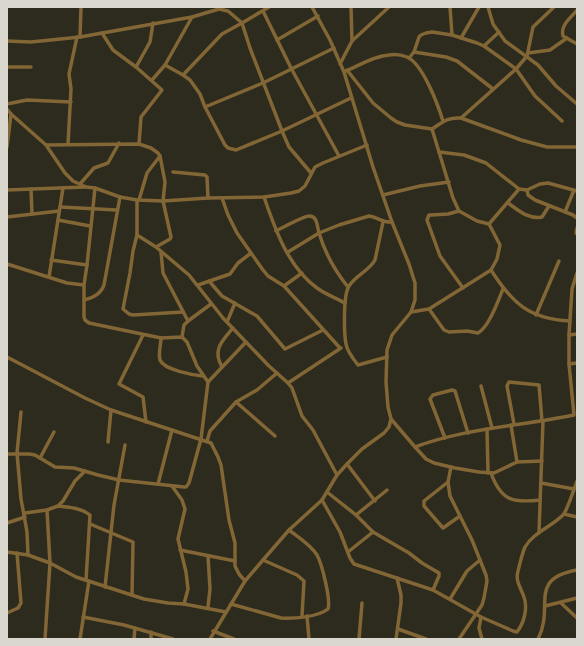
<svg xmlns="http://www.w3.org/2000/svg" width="584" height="646" font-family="'Noto Sans',sans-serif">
  <rect width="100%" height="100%" fill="#2d2b1d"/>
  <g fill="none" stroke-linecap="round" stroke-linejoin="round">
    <g stroke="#826635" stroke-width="3.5">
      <path d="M450,7L452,35"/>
      <path d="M488,7L493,24L505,41L538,65L556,86L577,104"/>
      <path d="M577,10C571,18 560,25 563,36L577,44"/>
      <path d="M263,11L291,68L339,156"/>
      <path d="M102,33L113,50L136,67L162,90L141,117L139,144"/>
      <path d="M80,37L81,7"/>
      <path d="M461,38L479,7"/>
      <path d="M277,40L318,16"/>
      <path d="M7,41L31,42L80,37L192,17L219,9L228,11L242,23L269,7"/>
      <path d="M352,41L389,7"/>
      <path d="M484,46L499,32"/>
      <path d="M414,52L446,57L457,61L493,89"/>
      <path d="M528,53L550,50L567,38"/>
      <path d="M409,58L414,52L419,37L421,35L426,33L432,32L452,35L477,43L484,46L516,69L535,96L562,121"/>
      <path d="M340,64L352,41L351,7"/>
      <path d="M165,65L183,75L190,80L200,94L205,107L225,145L228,148L236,150L282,131L351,98"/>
      <path d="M7,67H31"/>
      <path d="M136,67L150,42L153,23"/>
      <path d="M347,70L373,103L391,118L397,122L405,125L432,129C443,122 447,117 461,118L521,140L547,147H577"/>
      <path d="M346,71C360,65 374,56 389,55C395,54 402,55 407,57C423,64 438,105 443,121"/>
      <path d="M183,75L222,34L242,23L250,48L282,131L289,147L311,173"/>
      <path d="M152,80L165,65L192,17"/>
      <path d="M7,104L27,100L71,102"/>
      <path d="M205,107L263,83L334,48"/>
      <path d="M7,109L11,114L46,145L65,173L73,181L86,187L95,188L120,197L137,200L163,201L208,198L264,197L291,193L299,191L305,186L315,167L323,163L367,145"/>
      <path d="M461,118L516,69L527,56L533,27L554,7"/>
      <path d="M432,129L453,198L459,211L477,221L489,224L519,189"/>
      <path d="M68,144L71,89L69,74L77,37"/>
      <path d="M46,145L139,144L151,148L158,153L160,156L165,182L163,201L171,237L170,239L156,247"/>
      <path d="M7,147L11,114"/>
      <path d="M439,152L464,155L486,163L519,189L527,190L540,184L548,183L577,191"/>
      <path d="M173,172L205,175L207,177L208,198"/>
      <path d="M80,184L94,168L108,163L119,143"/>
      <path d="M31,189L32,214"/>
      <path d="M7,190L85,187"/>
      <path d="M527,190L528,195L535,200L573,215L577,218"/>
      <path d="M383,195L420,186L449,182"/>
      <path d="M264,197C275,229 288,267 317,288C325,294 336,298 345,303"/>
      <path d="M222,198L228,215L237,233L263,270L268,276L284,286L340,348"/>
      <path d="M137,200V235L156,247L189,275L223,318L269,366L288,383L292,388L302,416L313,430L337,475"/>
      <path d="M139,200L147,173L160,156"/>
      <path d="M508,203C518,210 529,220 542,217L549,206"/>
      <path d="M60,207L117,210"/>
      <path d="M459,211L448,214L431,215H429L427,220L440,256L463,288"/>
      <path d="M565,212L574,190"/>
      <path d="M7,217L59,211"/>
      <path d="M58,220L90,226"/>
      <path d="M383,222L375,260C369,271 356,275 349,286C343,295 344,333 346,344C347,350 354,360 358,365L387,357"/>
      <path d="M577,228L576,233L577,234"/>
      <path d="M276,231C282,228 305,215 310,216C318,217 317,227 319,233C325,253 335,271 348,287"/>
      <path d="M137,235L133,251L130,273L123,309L129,314L133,315L183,312"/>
      <path d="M161,252L163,273L188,321"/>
      <path d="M288,252L319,233L339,225L369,216C378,217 382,223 392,222"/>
      <path d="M51,260L87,265"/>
      <path d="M7,264L67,283L84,285"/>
      <path d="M491,270C512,303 529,319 570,321"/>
      <path d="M49,277L63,188"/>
      <path d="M209,281L222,296L257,316L285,349L323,330"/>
      <path d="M198,285L230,274L238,263L251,253"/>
      <path d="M284,286L302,273"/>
      <path d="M84,300C93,298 101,294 104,285L120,197"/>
      <path d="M429,309L444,330L449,332L467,331L478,333C489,327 498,301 503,289"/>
      <path d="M411,312L429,309L491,270L497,259L500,245L489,224"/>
      <path d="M536,315L559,261"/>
      <path d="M227,322L235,303"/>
      <path d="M143,335L119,384L143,397L146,422"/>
      <path d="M569,335L577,334"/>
      <path d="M182,337L184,325L188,321L211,304"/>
      <path d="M161,338C161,344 158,354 160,360C164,370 193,375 203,376"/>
      <path d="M7,357L85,398L111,410L211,443L218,457L221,465L229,520L235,543V566L239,574L245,581"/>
      <path d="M569,364L577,363"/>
      <path d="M222,367C212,350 222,341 233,328"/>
      <path d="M208,382L246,342"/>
      <path d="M288,383L341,348"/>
      <path d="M481,386L492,428"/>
      <path d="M236,402L275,436"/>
      <path d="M21,412L17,453L21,499L27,532L28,555"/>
      <path d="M391,419L415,447C466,428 521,426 574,415L569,364V335L572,289L577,273"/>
      <path d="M514,424L507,386L509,382L539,385L542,421"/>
      <path d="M511,425L517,462"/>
      <path d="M487,429L488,473"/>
      <path d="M445,438L430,399L433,395L452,390L455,391L468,433"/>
      <path d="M207,441L210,431L236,402L257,390L277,373"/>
      <path d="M108,442L111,410"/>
      <path d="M415,447L426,459L434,463L455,468L479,472L494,473L517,462L542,461"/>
      <path d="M7,454H29L35,455L55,467L74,468L98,475L119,480L184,487H186L189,483L201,439L208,382L197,366L187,342L182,337L161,338L89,323L85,320L84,317V285L87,265L95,188"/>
      <path d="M40,458L54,432"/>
      <path d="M347,464L375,501"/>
      <path d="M451,467L448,482L450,496L472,540L486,575L487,581L484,598L482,605L459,639"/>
      <path d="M491,473C501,501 513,503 540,500"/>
      <path d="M448,482L424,501V506L443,528L460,516"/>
      <path d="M541,483L574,489"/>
      <path d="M158,484L172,430"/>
      <path d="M172,486L182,500L185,509L178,539L186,572L188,589L184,604"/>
      <path d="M327,492L356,515L373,532L409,553L422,563L439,573V576L433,590"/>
      <path d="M322,500L340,532L350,558L354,564L433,590L481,617L513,631L517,632C524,623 528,608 524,597C521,588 515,581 518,571C520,563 522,554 525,547C533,533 551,527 563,515C567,511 574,489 577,481"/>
      <path d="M58,506C68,507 82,508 90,515L86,580"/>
      <path d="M25,513L47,510L58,506L63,501L75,481L85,471"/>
      <path d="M564,514L577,517"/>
      <path d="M356,515L387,490"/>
      <path d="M7,523L25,517"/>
      <path d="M90,524L133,542L132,595"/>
      <path d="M539,533L543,421"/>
      <path d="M180,550L235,561"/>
      <path d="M7,552L28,555L50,563L76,577L144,599L168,603L184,604L226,612"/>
      <path d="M348,552L373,532"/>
      <path d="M263,560L297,575L304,581L302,616"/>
      <path d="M105,587L114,505L125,445"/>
      <path d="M450,599L467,571L480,560"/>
      <path d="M561,603L577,618"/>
      <path d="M231,604L281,618C293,619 318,617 328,609C331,600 322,564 317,555C311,545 298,537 289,530"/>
      <path d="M545,606L577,598"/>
      <path d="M208,607L210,589L208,556"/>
      <path d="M7,613L18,608L21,603L17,553"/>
      <path d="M307,616L309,639"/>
      <path d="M83,617L124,625L173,639"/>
      <path d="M481,617L479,628L482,639"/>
      <path d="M398,629L426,639"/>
      <path d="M213,631L234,639"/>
      <path d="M45,639L50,563L47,510"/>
      <path d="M80,639L89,581"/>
      <path d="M134,639L135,628"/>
      <path d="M151,639V632"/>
      <path d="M210,639L245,581L263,560L289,530L322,500L337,475L347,464L362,449L384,433L389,427L391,419L388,407L386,382L387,350L392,335L411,312L415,300V283L409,264L392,222L373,167L344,72L330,40L312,7"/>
      <path d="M359,639L362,603"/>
      <path d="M396,639L401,603V595L397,578"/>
      <path d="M538,639C555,606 527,579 577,570"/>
    </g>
  </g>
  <rect width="584" height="646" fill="none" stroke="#d9d7ce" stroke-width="16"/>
</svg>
